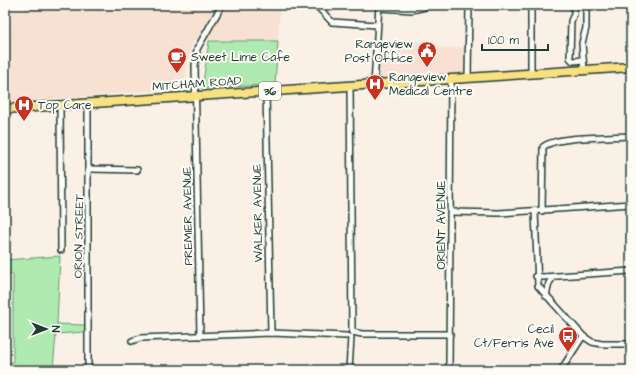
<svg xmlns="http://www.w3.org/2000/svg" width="636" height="375" font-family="'Architects Daughter',sans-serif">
  <rect width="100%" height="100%" fill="#fbf0e6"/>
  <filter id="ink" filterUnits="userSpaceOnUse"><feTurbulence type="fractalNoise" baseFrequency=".025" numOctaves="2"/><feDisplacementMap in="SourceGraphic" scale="8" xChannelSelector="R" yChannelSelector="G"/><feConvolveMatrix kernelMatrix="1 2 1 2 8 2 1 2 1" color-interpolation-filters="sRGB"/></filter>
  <g filter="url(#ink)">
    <g fill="#f8e1d2">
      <path d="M26,5H280L278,41L194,40L187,62L186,85L179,89L5,103V82L12,11L24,12Z"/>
      <path d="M409,38L434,48L466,47L465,73L442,76L440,74L423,75L420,79H408V76L395,77L394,79L378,80L376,77L377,60L389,61L390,66H394L395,48L408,49Z"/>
    </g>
    <g fill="#afebb0" stroke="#679472">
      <path d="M209,41H278L275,84L202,89Z"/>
      <path d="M60,256L57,324L85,325L86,332L56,334L53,370H5V363L13,362V274L5,273V260Z"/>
    </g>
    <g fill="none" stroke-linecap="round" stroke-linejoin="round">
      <g stroke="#1f3d34" stroke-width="8">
        <g id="street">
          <path d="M316,5L332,22L377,25"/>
          <path d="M574,5V14L571,21L570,58L573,61L583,60"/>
          <path d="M380,8L412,10L425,7"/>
          <path d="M584,71L582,43L586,28V5"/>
          <path d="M531,74V5"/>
          <path d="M468,79L469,5"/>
          <path d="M374,85L379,5"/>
          <path d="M350,86L352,332"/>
          <path d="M266,92L271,333"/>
          <path d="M60,105L61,250"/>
          <path d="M90,169L137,170"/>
          <path d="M535,211L538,286L583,336L592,342L602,344H631"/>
          <path d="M542,211L543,147C556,136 612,137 631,136"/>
          <path d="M451,212L499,213L631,204"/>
          <path d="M536,276L543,277L631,271"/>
          <path d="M546,296L549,283L553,277"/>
          <path d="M352,332L362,334H450"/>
          <path d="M200,336L195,66L197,49L222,5"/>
          <path d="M132,341L140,338L271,333L347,336"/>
          <path d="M88,368V103"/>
          <path d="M349,370L351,337"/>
          <path d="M449,370L451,80"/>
          <path d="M561,370L583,336"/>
        </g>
      </g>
      <g stroke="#1f3d34" stroke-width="11">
        <path id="primary" d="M5,109L631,67"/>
      </g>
      <use href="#street" stroke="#fdfcf7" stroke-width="5"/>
      <use href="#primary" stroke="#fae180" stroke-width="8"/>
    </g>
  </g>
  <defs>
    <g id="civic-pin" transform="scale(1)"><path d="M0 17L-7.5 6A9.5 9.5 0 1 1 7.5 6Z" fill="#c8321e" stroke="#fdfcf7"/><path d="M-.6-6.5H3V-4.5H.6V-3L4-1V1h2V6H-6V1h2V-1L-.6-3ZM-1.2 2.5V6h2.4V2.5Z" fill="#fff"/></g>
    <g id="cafe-pin" transform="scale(1)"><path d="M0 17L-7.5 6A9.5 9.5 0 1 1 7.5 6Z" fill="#c8321e" stroke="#fdfcf7"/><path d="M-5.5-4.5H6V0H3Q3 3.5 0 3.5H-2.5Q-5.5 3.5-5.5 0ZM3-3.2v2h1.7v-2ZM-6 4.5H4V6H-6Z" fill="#fff"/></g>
    <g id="hospital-pin" transform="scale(1)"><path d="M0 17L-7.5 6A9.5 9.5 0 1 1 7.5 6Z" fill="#c8321e" stroke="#fdfcf7"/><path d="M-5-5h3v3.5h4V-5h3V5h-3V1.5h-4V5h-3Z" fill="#fff"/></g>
    <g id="bus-pin" transform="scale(1)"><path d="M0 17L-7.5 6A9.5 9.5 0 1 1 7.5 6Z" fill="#c8321e" stroke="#fdfcf7"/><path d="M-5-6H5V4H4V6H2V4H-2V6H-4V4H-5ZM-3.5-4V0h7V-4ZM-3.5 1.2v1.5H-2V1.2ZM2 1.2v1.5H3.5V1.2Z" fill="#fff"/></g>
  </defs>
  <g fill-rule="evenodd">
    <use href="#civic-pin" x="427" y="51"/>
    <use href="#cafe-pin" x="177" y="57"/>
    <use href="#hospital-pin" x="375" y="84"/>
    <use href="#hospital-pin" x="24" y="105"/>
    <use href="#bus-pin" x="568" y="336"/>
  </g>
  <g text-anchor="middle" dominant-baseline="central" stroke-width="4" stroke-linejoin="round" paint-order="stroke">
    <rect fill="#fdfcf7" stroke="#62766e" stroke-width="1" x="259" y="82" width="22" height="18" rx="3"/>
    <g font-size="11" font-weight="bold" fill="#1f3d34">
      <text x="270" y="91">36</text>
    </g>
    <g font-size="12" fill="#1f3d34" stroke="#fdfcf7" text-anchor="start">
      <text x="413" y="44" text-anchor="end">Rangeview<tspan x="413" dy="14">Post Office</tspan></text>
      <text x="191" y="57">Sweet Lime Cafe</text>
      <text x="389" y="77">Rangeview<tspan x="389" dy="14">Medical Centre</tspan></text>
      <text x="38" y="105">Top Care</text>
      <text x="554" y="329" text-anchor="end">Cecil<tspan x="554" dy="14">Ct/Ferris Ave</tspan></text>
    </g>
    <g font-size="12" fill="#1f3d34" stroke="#fdfcf7">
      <text transform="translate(197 84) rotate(-4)">MITCHAM ROAD</text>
      <text transform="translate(258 213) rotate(-91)">WALKER AVENUE</text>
      <text transform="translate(188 216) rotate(-91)">PREMIER AVENUE</text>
      <text transform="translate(441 225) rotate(-90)">ORIENT AVENUE</text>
      <text transform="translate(79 236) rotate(-89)">ORION STREET</text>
    </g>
  </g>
  <rect width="636" height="375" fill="none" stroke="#fdfcf7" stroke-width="20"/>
  <rect x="10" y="10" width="616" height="355" fill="none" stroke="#1f3d34" stroke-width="1.5" filter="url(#ink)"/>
  <g transform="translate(46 329) rotate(90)" stroke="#fdfcf7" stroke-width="3" paint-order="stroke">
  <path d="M0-3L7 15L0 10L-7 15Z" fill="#1f3d34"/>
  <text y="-6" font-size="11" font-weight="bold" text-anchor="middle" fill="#1f3d34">N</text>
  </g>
  <path d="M482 44v6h66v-6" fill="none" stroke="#1f3d34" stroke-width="2"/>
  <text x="488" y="44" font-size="12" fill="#1f3d34" stroke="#fdfcf7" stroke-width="3" paint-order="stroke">100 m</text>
</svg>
